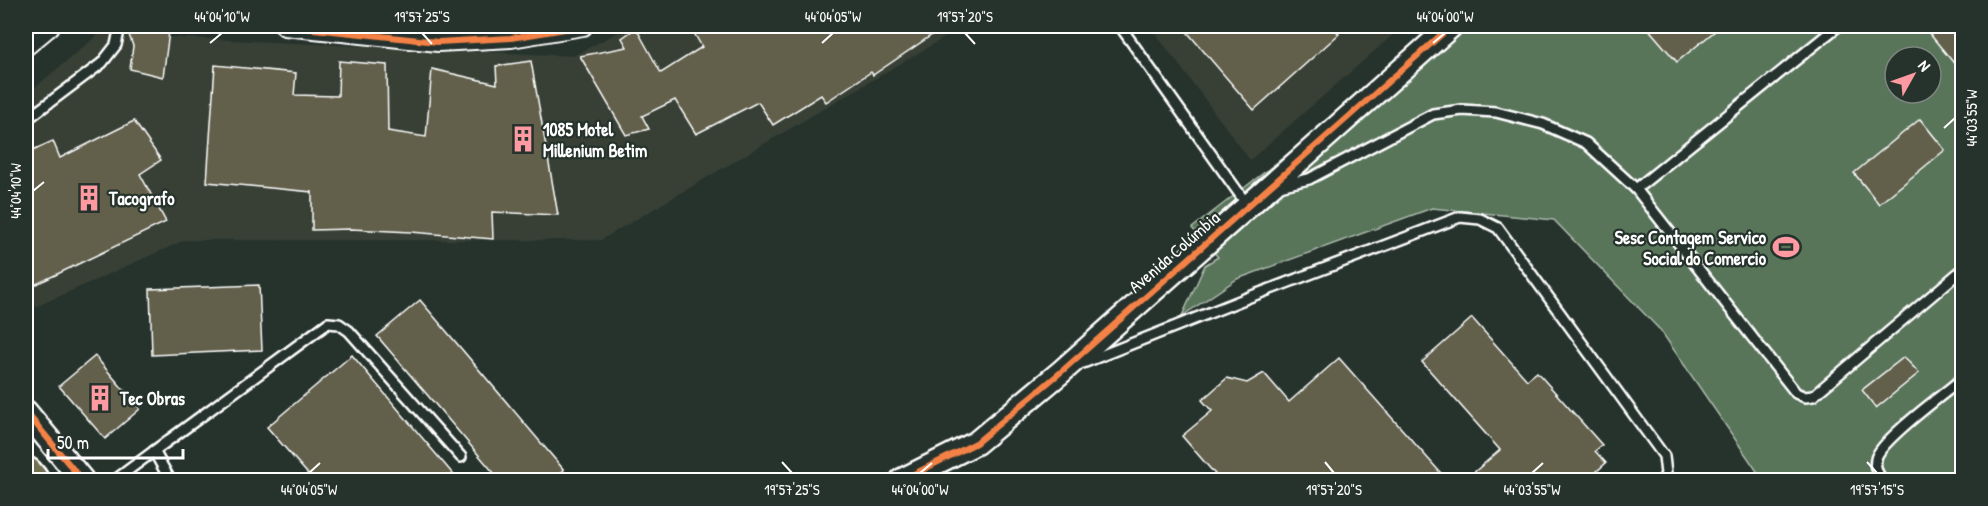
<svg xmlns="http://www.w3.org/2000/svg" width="1988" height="506" font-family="'Patrick Hand',sans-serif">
  <rect width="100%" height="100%" fill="#26332d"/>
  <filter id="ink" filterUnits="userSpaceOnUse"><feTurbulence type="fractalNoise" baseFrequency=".0167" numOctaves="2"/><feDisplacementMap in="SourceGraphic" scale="12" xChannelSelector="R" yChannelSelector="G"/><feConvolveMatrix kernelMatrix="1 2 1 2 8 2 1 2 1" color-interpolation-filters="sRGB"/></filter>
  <g filter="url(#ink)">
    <g fill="#384036">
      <path d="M630,26H964L601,240H185L26,311V95L99,34L573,56Z"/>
      <path d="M1150,26H1403L1250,160Z"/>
    </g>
    <path fill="#59745a" stroke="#acbaac" stroke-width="1.5" fill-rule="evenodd" d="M1454,26H1962V480H1763L1661,331L1554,220L1432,208L1237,279L1182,316L1205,265L1218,257L1192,228ZM1895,57H1931V93H1895Z"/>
    <g fill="#62604c" stroke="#fff" stroke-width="1.5">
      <path d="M690,26H945L873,75L871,72L826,102L821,95L773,125L758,102L696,134L675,100L642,116L649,129L626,135L580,56L627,47L622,38L636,28L661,73L702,47Z"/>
      <path d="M1182,26H1332L1339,34L1254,110Z"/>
      <path d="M1646,26H1721L1677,62Z"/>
      <path d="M1938,26H1962V73L1929,33Z"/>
      <path d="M127,29L169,32L163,77L130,69L133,46Z"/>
      <path d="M339,61L387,65L388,131L426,137L432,69L497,84L496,66L531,61L558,215L492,212L493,239L411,232L351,229L312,230V192L207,182L215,65L296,73L294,95L338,96Z"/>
      <path d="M1920,119L1945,150L1879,204L1854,173Z"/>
      <path d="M134,121L161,160L140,174L166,222L26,289V153L53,141L60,158Z"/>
      <path d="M259,285L262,350L152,355L150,289Z"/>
      <path d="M420,300L564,470L551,480H500L377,336Z"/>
      <path d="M1472,318L1527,380L1537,372L1602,445L1595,451L1606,463L1587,480H1465L1500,450L1422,362Z"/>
      <path d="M352,355L458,480H313L267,427Z"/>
      <path d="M95,356L140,409L105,439L59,386Z"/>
      <path d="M1904,357L1919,373L1876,408L1862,390Z"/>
      <path d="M1339,358L1447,480H1220L1182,436L1212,411L1202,400L1227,378L1247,383L1264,373L1289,402Z"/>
    </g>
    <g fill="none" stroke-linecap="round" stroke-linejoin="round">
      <g stroke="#fff" stroke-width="14">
        <g id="service">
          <path d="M1120,26L1248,206"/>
          <path d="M26,120L102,63L116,45L120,26"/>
          <path d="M1279,186L1309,179L1433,114L1462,110L1496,112L1543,124L1586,143L1636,189L1838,26"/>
          <path d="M1636,189L1796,393L1805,397L1813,396L1962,270"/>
          <path d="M1083,363L1252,296L1460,217L1480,219L1498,228L1664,456L1666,474L1663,480"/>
          <path d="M154,451L328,323L339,324L349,331L461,457"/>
          <path d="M115,480L154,451L170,480"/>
          <path d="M1883,480C1877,474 1874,468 1876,459C1879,441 1945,393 1962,379"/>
        </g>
      </g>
      <g stroke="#fff" stroke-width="22">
        <g id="minor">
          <path d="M285,26L438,42L511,38L583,26"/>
          <path d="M26,46L50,26"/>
        </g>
      </g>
      <g stroke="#fff" stroke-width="27">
        <g id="tertiary">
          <path d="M26,412L82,480"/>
          <path d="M902,480L976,443L1061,372L1451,26"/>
        </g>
      </g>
      <g stroke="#fff" stroke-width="38">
        <path id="motorway" d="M26,474L31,480"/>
      </g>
      <use href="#service" stroke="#26332d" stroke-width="9"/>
      <use href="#minor" stroke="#26332d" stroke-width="18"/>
      <use href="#tertiary" stroke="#26332d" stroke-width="22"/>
      <use href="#motorway" stroke="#716f52" stroke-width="33"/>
      <g stroke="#26332d" stroke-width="10">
        <g id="cycleway">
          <path d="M285,26L438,42L511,38L583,26"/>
          <path d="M26,412L82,480"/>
          <path d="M902,480L976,443L1061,372L1451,26"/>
        </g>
      </g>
      <use href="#cycleway" stroke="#f48246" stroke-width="6"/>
    </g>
  </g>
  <path fill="none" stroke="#fff" stroke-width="2" d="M422,33L432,44M965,33L975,44M210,43L222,33M822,43L833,33M1433,43L1445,33M1944,128L1955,118M33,191L44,182M782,462L792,473M1325,462L1334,473M1867,462L1877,473M309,473L320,463M920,473L932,463M1532,473L1543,463"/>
  <defs>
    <g id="building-bare" transform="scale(2.07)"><path d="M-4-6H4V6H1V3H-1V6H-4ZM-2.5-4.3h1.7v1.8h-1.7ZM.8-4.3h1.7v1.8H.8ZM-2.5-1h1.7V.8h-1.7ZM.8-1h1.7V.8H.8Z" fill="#ff9aa2" stroke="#26332d" stroke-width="2.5" paint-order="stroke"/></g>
    <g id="stadium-bare" transform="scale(2.07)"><path d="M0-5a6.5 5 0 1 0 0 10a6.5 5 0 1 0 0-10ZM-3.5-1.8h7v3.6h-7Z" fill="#ff9aa2" stroke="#26332d" stroke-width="2.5" paint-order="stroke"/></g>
  </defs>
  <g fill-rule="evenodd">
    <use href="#building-bare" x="523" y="139"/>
    <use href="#building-bare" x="89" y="198"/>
    <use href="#stadium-bare" x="1786" y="247"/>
    <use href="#building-bare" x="100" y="398"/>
  </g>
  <g text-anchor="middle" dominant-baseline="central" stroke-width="4.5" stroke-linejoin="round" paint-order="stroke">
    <g font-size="18" font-weight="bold" fill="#fff" stroke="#26332d" text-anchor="start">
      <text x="543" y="129">1085 Motel<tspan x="543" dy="21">Millenium Betim</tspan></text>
      <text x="109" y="198">Tacografo</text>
      <text x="1766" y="237" text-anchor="end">Sesc Contagem Servico<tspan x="1766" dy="21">Social do Comercio</tspan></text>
      <text x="120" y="398">Tec Obras</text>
    </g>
    <g font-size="18" fill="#fff" stroke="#26332d">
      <text transform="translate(1174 252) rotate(-41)">Avenida Colúmbia</text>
    </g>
  </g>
  <rect width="1988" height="506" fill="none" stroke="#26332d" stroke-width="66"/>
  <g transform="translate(1913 75) rotate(50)"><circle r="28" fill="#26332d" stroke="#7d8581" stroke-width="1.5"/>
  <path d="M0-4.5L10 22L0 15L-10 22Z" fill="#ff9aa2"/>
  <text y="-9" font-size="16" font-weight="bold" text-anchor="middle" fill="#ffffff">N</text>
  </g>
  <path d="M48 449v9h135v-9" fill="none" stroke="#ffffff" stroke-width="3"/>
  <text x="57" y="449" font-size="18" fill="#ffffff" stroke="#26332d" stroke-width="4.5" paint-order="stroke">50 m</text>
  <rect x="33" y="33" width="1922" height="440" fill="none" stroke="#fff" stroke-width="2"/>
  <g font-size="15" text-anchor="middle" fill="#fff">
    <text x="222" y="22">44°04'10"W</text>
    <text x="422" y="22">19°57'25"S</text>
    <text x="833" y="22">44°04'05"W</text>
    <text x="965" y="22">19°57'20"S</text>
    <text x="1445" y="22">44°04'00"W</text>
    <text transform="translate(1972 118) rotate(-90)" y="5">44°03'55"W</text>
    <text transform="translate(16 191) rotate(-90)" y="5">44°04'10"W</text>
    <text x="309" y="495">44°04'05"W</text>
    <text x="792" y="495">19°57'25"S</text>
    <text x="920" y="495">44°04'00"W</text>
    <text x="1334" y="495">19°57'20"S</text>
    <text x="1532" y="495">44°03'55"W</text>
    <text x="1877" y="495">19°57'15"S</text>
  </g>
</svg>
